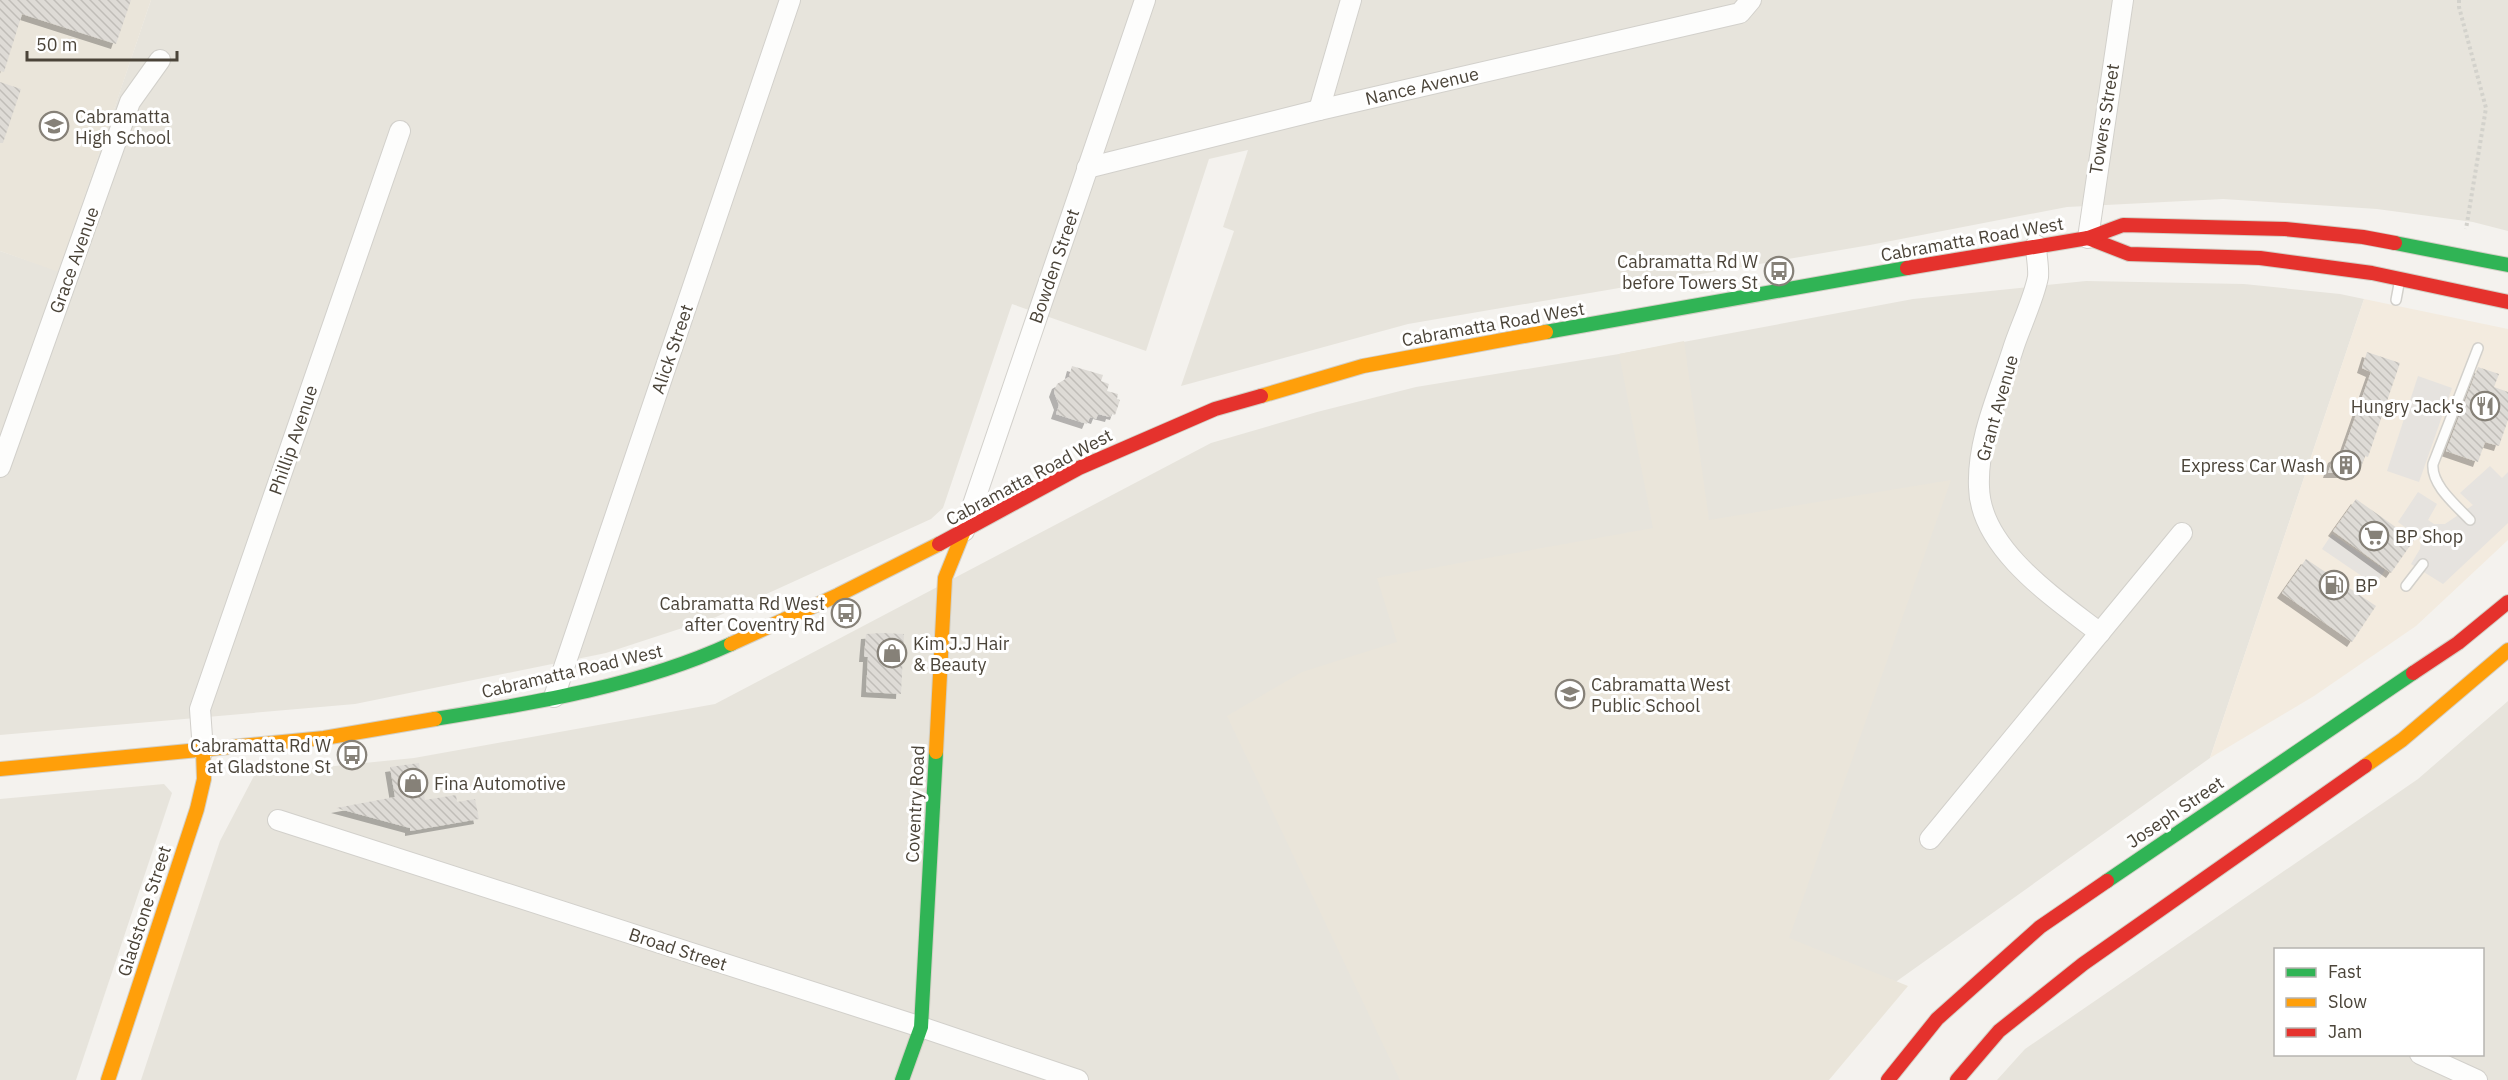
<svg xmlns="http://www.w3.org/2000/svg" width="2508" height="1080" font-family="'IBM Plex Sans',sans-serif">
  <defs>
    <pattern id="building-back-hatch" width="6" height="6" patternUnits="userSpaceOnUse" patternTransform="scale(1.5)"><rect width="6" height="6" fill="#dedbd6"/><path d="M-1 5l2 2M0 0l6 6M5-1l2 2" fill="none" stroke="#c0bdb8"/></pattern>
    <filter id="shadow"><feDropShadow dx="-5" dy="5" stdDeviation="0" flood-color="#0004"/></filter>
  </defs>
  <rect width="100%" height="100%" fill="#f4f2ee"/>
  <g fill="#e7e4dc" fill-rule="evenodd">
    <path d="M151,0H2508V231L2473,222L2377,209L2223,199L2067,207L1870,245L1408,324L1181,386L1234,231L1223,227L1248,150L1209,159L1146,351L1012,304L943,508L931,519L716,617L606,653L355,704L0,735V251L59,271Z"/>
    <path d="M2086,281L2244,284L2340,294L2364,299L2210,758L1897,981L1827,1080H141L220,841L255,774L414,758L715,704L1211,443L1317,412L1416,387L1619,354L1913,299Z"/>
    <path d="M2508,701V1080H1997L2025,1049L2418,779ZM2276,950H2482V1054H2276Z"/>
    <path d="M164,784L172,793L76,1080H0V799Z"/>
  </g>
  <path fill="#f3ebdf" d="M2364,299L2508,329V540L2416,626L2314,696L2210,758Z"/>
  <g fill="#eae5da">
    <path d="M0,0H151L59,272L0,251Z"/>
    <path d="M1684,341L1709,520L1951,480L1789,938L1908,986L1829,1080H1400L1227,716L1302,672L1397,642L1377,578L1653,528L1619,354Z"/>
  </g>
  <g fill="#e6e3df">
    <path d="M2418,376L2452,388L2419,482L2387,471Z"/>
    <path d="M2490,466L2502,478L2508,472V523L2443,584L2411,564L2420,549L2421,539L2398,522L2418,492L2437,504L2428,520L2434,524H2445L2473,505L2460,493Z"/>
    <path d="M2332,534L2385,570L2375,585L2322,549Z"/>
  </g>
  <g fill="url(#building-back-hatch)" filter="url(#shadow)">
    <path d="M0,0H131L116,44L22,14L4,72L0,71Z"/>
    <path d="M0,82L21,89L3,143H0Z"/>
    <path d="M2367,352L2400,363L2368,457L2365,456L2359,473H2328L2333,458L2343,452L2371,372L2362,368Z"/>
    <path d="M1072,366L1103,375L1101,381L1109,384L1107,391L1118,394L1117,399L1120,400L1115,415L1111,414L1110,417L1098,414L1096,419L1090,417L1087,424L1056,414L1059,405L1054,392L1057,384L1069,377Z"/>
    <path d="M2478,367L2499,374L2494,387L2508,392V420L2499,446L2485,442L2478,462L2446,451Z"/>
    <path d="M2356,499L2414,540L2391,573L2333,531Z"/>
    <path d="M2306,559L2376,606L2352,642L2282,593Z"/>
    <path d="M882,633L904,634L901,694L866,692L868,657H864L866,634Z"/>
    <path d="M419,763L425,800L456,795L457,802L475,799L479,819L410,831V828L336,808L395,797L390,767Z"/>
  </g>
  <g fill="none" stroke-linecap="round" stroke-linejoin="round">
    <g stroke="#d2d0cb" stroke-width="12">
      <g id="lane">
        <path d="M2396,300L2399,284"/>
        <path d="M2470,520C2456,505 2431,485 2433,464L2478,348"/>
        <path d="M2406,586L2423,564"/>
      </g>
    </g>
    <g stroke="#d2d0cb" stroke-width="22">
      <g id="street">
        <path d="M1319,110L1351,0"/>
        <path d="M1087,168L1319,110L1740,13L1751,0"/>
        <path d="M2088,238L2123,0"/>
        <path d="M2036,245C2036,255 2039,267 2038,277C2034,298 2021,325 2014,346C2000,391 1977,439 1979,487C1980,549 2056,599 2100,633"/>
        <path d="M0,467L130,102L160,60"/>
        <path d="M964,531L1145,0"/>
        <path d="M554,697L790,0"/>
        <path d="M203,751L200,709L400,131"/>
        <path d="M278,820L921,1027L1078,1080"/>
        <path d="M1930,839L2182,533"/>
        <path d="M2420,1054L2477,1080"/>
      </g>
    </g>
    <g stroke="#d3cfc5" stroke-width="16">
      <g id="fast">
        <path d="M2395,243L2508,265"/>
        <path d="M1546,332L1907,268"/>
        <path d="M435,719C533,703 640,686 731,644"/>
        <path d="M2107,881L2413,673"/>
        <path d="M902,1080L921,1027L936,752"/>
      </g>
    </g>
    <g stroke="#d3cfc5" stroke-width="16">
      <g id="slow">
        <path d="M1261,396L1363,366L1546,332"/>
        <path d="M731,644L838,595L939,544"/>
        <path d="M936,752L945,578L964,531"/>
        <path d="M2365,766L2402,740L2508,650"/>
        <path d="M0,769L324,738L435,719"/>
        <path d="M108,1080L197,809L204,779L203,751"/>
      </g>
    </g>
    <g stroke="#d3cfc5" stroke-width="16">
      <g id="jam">
        <path d="M2088,238L2129,254L2260,258L2372,273L2508,302"/>
        <path d="M1907,268L2088,238L2123,225L2285,229L2363,237L2395,243"/>
        <path d="M939,544L1079,468L1215,409L1261,396"/>
        <path d="M2413,673L2458,643L2508,602"/>
        <path d="M1888,1080L1937,1019L2040,927L2107,881"/>
        <path d="M1957,1080L1999,1031L2083,964L2365,766"/>
      </g>
    </g>
    <path stroke="#d3d2cc" stroke-width="4" stroke-dasharray="3 3" stroke-linecap="butt" d="M2459,0V7L2486,108L2466,229"/>
    <use href="#lane" stroke="#fdfdfc" stroke-width="9"/>
    <use href="#street" stroke="#fdfdfc" stroke-width="20"/>
    <use href="#fast" stroke="#30b455" stroke-width="14"/>
    <use href="#slow" stroke="#ff9f0a" stroke-width="14"/>
    <use href="#jam" stroke="#e5322d" stroke-width="14"/>
  </g>
  <defs>
    <g id="school-ring" transform="scale(1.5)"><circle r="9.5" fill="#fff" stroke="#868178" stroke-width="1.5"/><path d="M0-5L7-2L0 1L-7-2ZM-4 1L0 2.5L4 1V4Q0 6-4 4Z" fill="#868178"/></g>
    <g id="bus-ring" transform="scale(1.5)"><circle r="9.5" fill="#fff" stroke="#868178" stroke-width="1.5"/><path d="M-5-6H5V4H4V6H2V4H-2V6H-4V4H-5ZM-3.5-4V0h7V-4ZM-3.5 1.2v1.5H-2V1.2ZM2 1.2v1.5H3.5V1.2Z" fill="#868178"/></g>
    <g id="restaurant-ring" transform="scale(1.5)"><circle r="9.5" fill="#fff" stroke="#868178" stroke-width="1.5"/><path d="M-5-6h1v4h1v-4h1v4h1v-4h1v5L-1.5 .5V6h-2V.5L-5-1ZM5-6V6H3V1.5H1.5Q1.5-4 5-6Z" fill="#868178"/></g>
    <g id="building-ring" transform="scale(1.5)"><circle r="9.5" fill="#fff" stroke="#868178" stroke-width="1.5"/><path d="M-4-6H4V6H1V3H-1V6H-4ZM-2.5-4.3h1.7v1.8h-1.7ZM.8-4.3h1.7v1.8H.8ZM-2.5-1h1.7V.8h-1.7ZM.8-1h1.7V.8H.8Z" fill="#868178"/></g>
    <g id="supermarket-ring" transform="scale(1.5)"><circle r="9.5" fill="#fff" stroke="#868178" stroke-width="1.5"/><path d="M-6-5.5h2.5l.6 2H6L4.5 2H-2.5L-4.4-4H-6ZM-1.5 3.2a1.3 1.3 0 1 0 .1 0ZM3 3.2a1.3 1.3 0 1 0 .1 0Z" fill="#868178"/></g>
    <g id="fuel-ring" transform="scale(1.5)"><circle r="9.5" fill="#fff" stroke="#868178" stroke-width="1.5"/><path d="M-5.5-6h7V0h2V4h1.3V-2.5L3-4.5l.8-.8L6-3V5H2.5V1h-1V6h-7ZM-4.2-4.7v3.2H.2V-4.7Z" fill="#868178"/></g>
    <g id="shop-ring" transform="scale(1.5)"><circle r="9.5" fill="#fff" stroke="#868178" stroke-width="1.5"/><path d="M-5-2.5h2.3a2.7 3.5 0 0 1 5.4 0H5L5.5 6h-11ZM-1.5-2.5h3a1.5 2.3 0 0 0-3 0Z" fill="#868178"/></g>
  </defs>
  <g fill-rule="evenodd">
    <use href="#school-ring" x="54" y="126"/>
    <use href="#bus-ring" x="1779" y="271"/>
    <use href="#restaurant-ring" x="2485" y="406"/>
    <use href="#building-ring" x="2346" y="465"/>
    <use href="#supermarket-ring" x="2374" y="536"/>
    <use href="#fuel-ring" x="2334" y="585"/>
    <use href="#bus-ring" x="846" y="613"/>
    <use href="#shop-ring" x="892" y="653"/>
    <use href="#school-ring" x="1570" y="694"/>
    <use href="#bus-ring" x="352" y="755"/>
    <use href="#shop-ring" x="413" y="783"/>
  </g>
  <g text-anchor="middle" dominant-baseline="central" stroke-width="6" stroke-linejoin="round" paint-order="stroke">
    <g font-size="18" fill="#4b4439" stroke="#fff">
      <text transform="translate(1422 86) rotate(-13)">Nance Avenue</text>
      <text transform="translate(2104 119) rotate(-81)">Towers Street</text>
      <text transform="translate(1972 239) rotate(-10)">Cabramatta Road West</text>
      <text transform="translate(74 260) rotate(-70)">Grace Avenue</text>
      <text transform="translate(1054 266) rotate(-71)">Bowden Street</text>
      <text transform="translate(1493 324) rotate(-10)">Cabramatta Road West</text>
      <text transform="translate(672 349) rotate(-71)">Alick Street</text>
      <text transform="translate(1997 408) rotate(-74)">Grant Avenue</text>
      <text transform="translate(293 440) rotate(-71)">Phillip Avenue</text>
      <text transform="translate(1029 477) rotate(-28)">Cabramatta Road West</text>
      <text transform="translate(572 671) rotate(-13)">Cabramatta Road West</text>
      <text transform="translate(915 804) rotate(-87)">Coventry Road</text>
      <text transform="translate(2175 812) rotate(-34)">Joseph Street</text>
      <text transform="translate(144 911) rotate(-72)">Gladstone Street</text>
      <text transform="translate(678 949) rotate(18)">Broad Street</text>
    </g>
    <g font-size="18" fill="#4b4439" stroke="#fff" text-anchor="start">
      <text x="75" y="116">Cabramatta<tspan x="75" dy="21">High School</tspan></text>
      <text x="1758" y="261" text-anchor="end">Cabramatta Rd W<tspan x="1758" dy="21">before Towers St</tspan></text>
      <text x="2464" y="406" text-anchor="end">Hungry Jack's</text>
      <text x="2325" y="465" text-anchor="end">Express Car Wash</text>
      <text x="2395" y="536">BP Shop</text>
      <text x="2355" y="585">BP</text>
      <text x="825" y="603" text-anchor="end">Cabramatta Rd West<tspan x="825" dy="21">after Coventry Rd</tspan></text>
      <text x="913" y="643">Kim J.J Hair<tspan x="913" dy="21">&amp; Beauty</tspan></text>
      <text x="1591" y="684">Cabramatta West<tspan x="1591" dy="21">Public School</tspan></text>
      <text x="331" y="745" text-anchor="end">Cabramatta Rd W<tspan x="331" dy="21">at Gladstone St</tspan></text>
      <text x="434" y="783">Fina Automotive</text>
    </g>
  </g>
  <rect x="2274" y="948" width="210" height="108" fill="#ffffff" stroke="#b7b4b0" stroke-width="1.5"/>
  <rect x="2286" y="968" width="30" height="9" fill="#30b455" stroke="#b7b4b0" stroke-width="1.5"/>
  <text x="2328" y="978" font-size="18" fill="#4b4439">Fast</text>
  <rect x="2286" y="998" width="30" height="9" fill="#ff9f0a" stroke="#b7b4b0" stroke-width="1.5"/>
  <text x="2328" y="1008" font-size="18" fill="#4b4439">Slow</text>
  <rect x="2286" y="1028" width="30" height="9" fill="#e5322d" stroke="#b7b4b0" stroke-width="1.5"/>
  <text x="2328" y="1038" font-size="18" fill="#4b4439">Jam</text>
  <path d="M27 51v9h150v-9" fill="none" stroke="#4b4439" stroke-width="3"/>
  <text x="36" y="51" font-size="18" fill="#4b4439" stroke="#ffffff" stroke-width="4.5" paint-order="stroke">50 m</text>
</svg>
